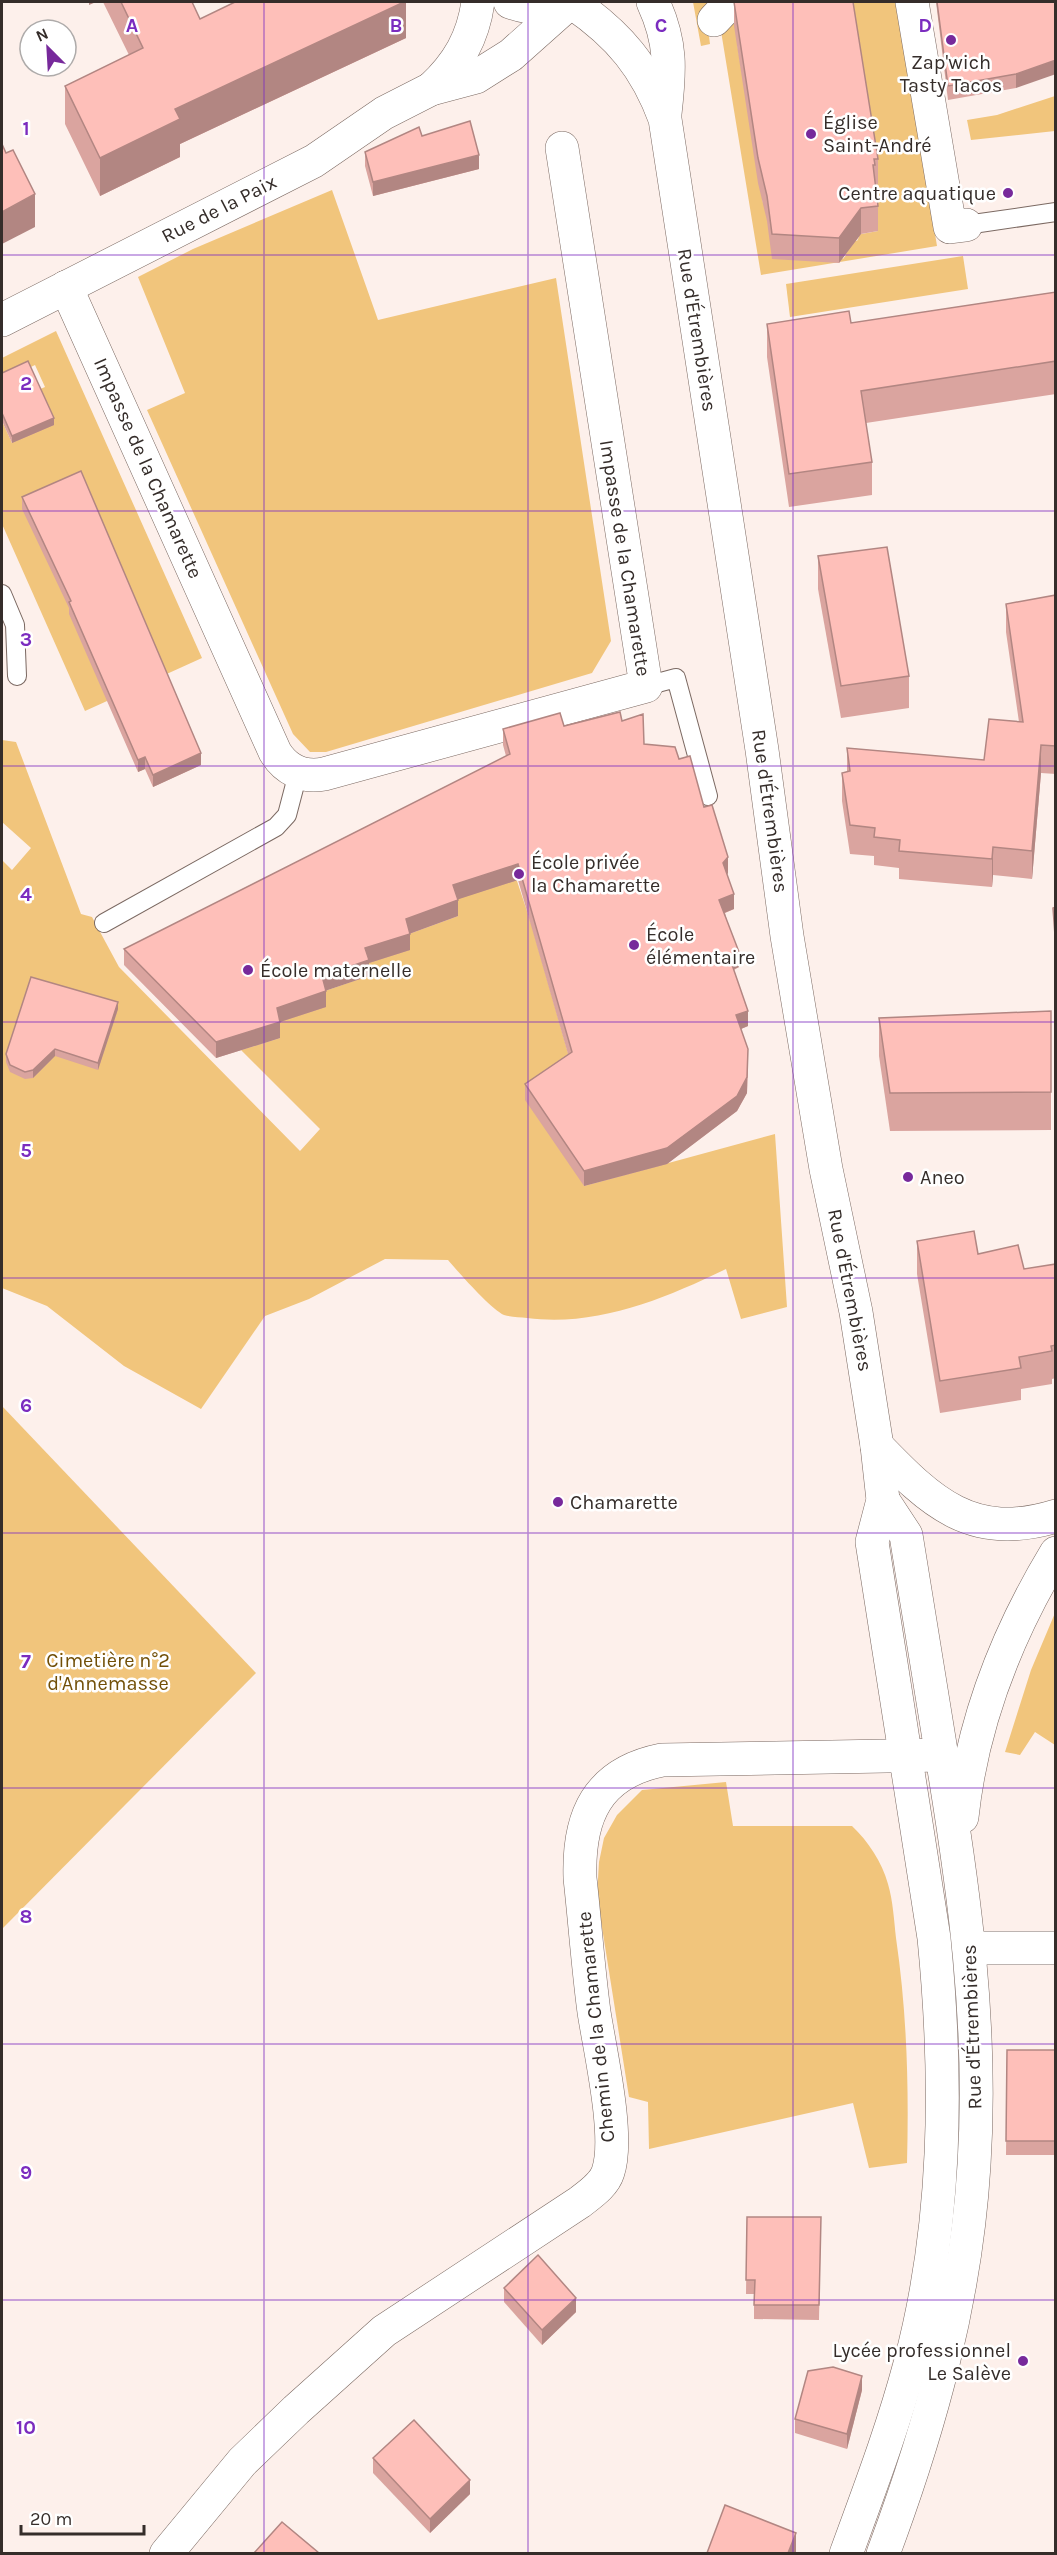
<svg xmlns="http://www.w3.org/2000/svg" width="1057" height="2555" font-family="Karla,sans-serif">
  <rect width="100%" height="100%" fill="#fdf0eb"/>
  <g fill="#f1c57c">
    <path d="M693,2H713L707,21L710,44L701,46Z"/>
    <path d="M845,2H897L937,246L761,275L719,19L738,20L737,43L763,203L843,259L846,255L843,252L853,239L857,241L859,237L856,235L878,231L874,185L878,184Z"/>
    <path d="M1055,96V131L971,140L967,120L997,115Z"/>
    <path d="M332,190L378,320L556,278L611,641L592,673L326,752H310L293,734L147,410L185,393L138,277L193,249Z"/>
    <path d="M963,256L968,289L790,317L786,284Z"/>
    <path d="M56,331L202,658L85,711L2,524V421L12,443L38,390L45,387L35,365L2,381V358Z"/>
    <path d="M2,740L16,742L81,914L92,917L119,967L300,1151L320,1129L241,1050L280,1038L277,1023L322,992L368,976L365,964L406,935L458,916L453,901L500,830L531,923L572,1067L584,1186L775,1134L787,1307L741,1319L726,1269C664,1299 597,1327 527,1318C520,1317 511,1317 504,1315C491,1309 459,1273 448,1260L385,1259L309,1299L265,1316L201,1409L124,1366L47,1306L2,1288V860L12,870L31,848L2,822Z"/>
    <path d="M2,1406L256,1673L2,1929Z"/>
    <path d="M1055,1613V1745L1035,1732L1020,1755L1005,1752L1031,1670Z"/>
    <path d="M726,1782L733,1826H852C868,1841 882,1862 888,1884C893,1901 894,1920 896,1938C907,2013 909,2087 907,2163L869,2168L853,2103L649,2149L648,2102L629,2097L597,1896L599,1862L604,1838L617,1815L642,1790Z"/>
  </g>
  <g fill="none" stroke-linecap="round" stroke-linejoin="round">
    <g stroke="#7b6962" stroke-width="20">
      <g id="lane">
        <path d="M966,225L1056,212"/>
        <path d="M2,594L15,625L17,676"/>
        <path d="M646,686L676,678L708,796"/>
        <path d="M104,923L276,827L287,815L298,773"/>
      </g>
    </g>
    <g stroke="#7b6962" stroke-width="34">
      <g id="street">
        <path d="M912,2L950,227L966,225"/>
        <path d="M714,20L731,2"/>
        <path d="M431,89C458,64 473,38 478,2"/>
        <path d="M66,287L275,752C286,770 303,778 324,774L646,686L562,148"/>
        <path d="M2,320L314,161L384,113L431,89L476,77L511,55L566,6"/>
        <path d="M969,1948H1056"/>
        <path d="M166,2554L242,2462L296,2410L384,2331L580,2202C590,2194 604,2185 608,2172C620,2137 600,2051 594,2012C588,1967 585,1923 580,1878C578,1816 597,1773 662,1760L942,1755"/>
      </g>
    </g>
    <g stroke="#7b6962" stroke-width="34">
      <g id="secondary">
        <path d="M510,2C534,11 557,10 580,2"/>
        <path d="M653,2C672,43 670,70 665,114"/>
        <path d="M574,4C619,35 646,67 665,119L762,750L787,936L826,1169L856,1312L877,1446L883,1500L872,1542L934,1938C948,2080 947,2226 910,2364C893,2428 869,2491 846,2554"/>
        <path d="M877,1446C931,1502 972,1542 1056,1516"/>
        <path d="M883,1500L906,1535C918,1607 930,1679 941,1751C964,1888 983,2026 974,2165C966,2300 930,2428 883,2554"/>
        <path d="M962,1817C972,1723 1007,1634 1056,1553"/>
      </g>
    </g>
    <use href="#lane" stroke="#fff" stroke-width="18"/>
    <use href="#street" stroke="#fff" stroke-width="33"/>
    <use href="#secondary" stroke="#fff" stroke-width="33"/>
  </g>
  <g fill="#daa49f">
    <path d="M103,2H192L200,19L406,2V38L180,144V157L100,196L65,124V86L129,55Z"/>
    <path d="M734,2L878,159V184L875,185L878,206V231L861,234L839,263L772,259L767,221L758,183L734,26Z"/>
    <path d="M936,2H1056L1016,88L948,100Z"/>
    <path d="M422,136L479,169L373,196L365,166V152Z"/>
    <path d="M1056,292V394L866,423L872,462V495L789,507L767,357V324L851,323Z"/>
    <path d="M2,373L54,425L12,443L2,421Z"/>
    <path d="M22,497L201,765L153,787L145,769L138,772L69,614V608L22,509Z"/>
    <path d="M818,556L909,676V708L841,718L818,589Z"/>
    <path d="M1056,595V774L1041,773L1032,879L993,875L992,887L899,879V868L874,865V856L850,854L842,801V773L847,772V748L984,760L1019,722L1006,632V604Z"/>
    <path d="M622,721L644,744L679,759L704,807L728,873L727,874L734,909L725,913L739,967L734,970L748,1026L741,1029L748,1065L747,1093L737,1111L667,1164L584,1186L525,1100V1084L568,1054L518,880L458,899V916L409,934L410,950L369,963V976L326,990V1007L280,1022V1038L216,1058L124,965V949L506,756L503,745V729L564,726Z"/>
    <path d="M118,1009L98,1070L55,1056L33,1078L25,1079L10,1072L6,1062V1054Z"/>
    <path d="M1051,1011V1130L890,1131L879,1056V1018Z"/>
    <path d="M917,1241L978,1254L1024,1269L1056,1264V1378L1052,1379V1384L1021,1389V1400L940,1413L917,1274Z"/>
    <path d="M1007,2050H1056V2155H1006Z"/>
    <path d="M747,2217H821L819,2320L754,2319V2294H746Z"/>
    <path d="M504,2288L576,2312L542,2345L504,2302Z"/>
    <path d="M862,2390L847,2449L795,2433V2419Z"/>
    <path d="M373,2458L470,2494L430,2533L373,2473Z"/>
  </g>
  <g fill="#b28682">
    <path d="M89,2H96L89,5Z"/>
    <path d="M404,2H406V38L180,144V157L100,196V158L175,109Z"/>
    <path d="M1056,60V74L1016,88V74Z"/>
    <path d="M479,155V169L373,196V182Z"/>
    <path d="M35,194V227L2,244V212Z"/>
    <path d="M861,208V234L839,263V238Z"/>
    <path d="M54,418V425L12,443V436Z"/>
    <path d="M1041,745V773L1032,879V851Z"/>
    <path d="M201,753V765L153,787V775Z"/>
    <path d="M145,757V769L138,772V760Z"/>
    <path d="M993,847V875L992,887V859Z"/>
    <path d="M728,857V873L723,879V863Z"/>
    <path d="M518,864V880L453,901V885Z"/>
    <path d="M734,894V909L719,915V900Z"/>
    <path d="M458,900V916L406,935V919Z"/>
    <path d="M410,934V950L369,963V976L322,992V976L365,948Z"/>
    <path d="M739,952V967L729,971V956Z"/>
    <path d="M326,991V1007L280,1022V1038L216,1058V1042L277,1008Z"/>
    <path d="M118,1002V1009L98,1070V1063Z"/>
    <path d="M748,1011V1026L736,1031V1015Z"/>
    <path d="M55,1049V1056L33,1078V1070Z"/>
    <path d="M748,1049L747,1093L737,1111L667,1164L584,1186V1171Z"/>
    <path d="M576,2298V2312L542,2345V2330Z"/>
    <path d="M862,2376V2390L847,2449V2434Z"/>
    <path d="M470,2480V2494L430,2533V2519Z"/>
    <path d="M796,2533V2553H788Z"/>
  </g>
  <g fill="#febfb9" stroke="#b28682" stroke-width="1.5">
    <path d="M121,2H192L200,19L235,2H404L175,109L180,119L100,158L65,86L143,48Z"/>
    <path d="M734,2H853L878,159H874L875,165H873L878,206L861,208L839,238L772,234L767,196L758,158Z"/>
    <path d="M937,2H1056V60L1016,74L948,86Z"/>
    <path d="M470,121L479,155L373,182L365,152L419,127L422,136Z"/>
    <path d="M2,144L6,153L13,150L35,194L2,212Z"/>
    <path d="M1056,292V361L861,391L872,462L789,474L767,324L849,311L851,323Z"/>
    <path d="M28,361L54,418L12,436L2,413V373Z"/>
    <path d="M81,471L201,753L153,775L145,757L138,760L69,602L71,601L22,497Z"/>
    <path d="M887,547L909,676L841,686L818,556Z"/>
    <path d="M1056,595V746L1041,745L1032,851L993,847L992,859L899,851L900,840L874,837L875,828L850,825L842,773L850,771L847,748L984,760L989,719L1023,722L1006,604Z"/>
    <path d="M620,712L622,721L643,714L644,744L675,747L679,759L690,756L704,807L712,805L728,857L723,863L734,894L719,900L739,952L729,956L748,1011L736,1015L748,1049L747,1077L737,1096L667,1148L584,1171L525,1084L572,1052L518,864L453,885L458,900L406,919L410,934L365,948L369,960L322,976L326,991L277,1008L280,1022L216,1042L124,949L510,754L503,729L560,713L564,726Z"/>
    <path d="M1056,907V949L1053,908Z"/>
    <path d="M31,977L118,1002L98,1063L55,1049L33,1070L25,1072L10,1065L6,1054Z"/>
    <path d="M1051,1011V1092L890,1093L879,1018Z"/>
    <path d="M974,1231L978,1254L1018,1245L1024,1269L1056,1264V1345L1051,1346L1052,1351L1019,1357L1021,1368L940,1381L917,1241Z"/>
    <path d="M1007,2050H1056V2141H1006Z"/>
    <path d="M747,2217H821L819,2305H754L755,2280H746Z"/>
    <path d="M538,2255L576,2298L542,2330L504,2288Z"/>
    <path d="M833,2367L862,2376L847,2434L795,2419L808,2371Z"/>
    <path d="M414,2420L470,2480L430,2519L373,2458Z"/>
    <path d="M725,2505L796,2533L788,2553H707Z"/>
    <path d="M282,2522L319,2553H254Z"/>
  </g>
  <path fill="none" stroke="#7b2cbf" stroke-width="1.5" stroke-opacity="0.55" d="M264,2V2554M528,2V2554M793,2V2554M2,255H1056M2,511H1056M2,766H1056M2,1022H1056M2,1278H1056M2,1533H1056M2,1788H1056M2,2044H1056M2,2300H1056"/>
  <g fill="#77299b" stroke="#fff" stroke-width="2">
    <circle cx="951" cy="40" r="6"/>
    <circle cx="811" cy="134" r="6"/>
    <circle cx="1008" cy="193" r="6"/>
    <circle cx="519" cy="874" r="6"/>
    <circle cx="634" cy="945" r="6"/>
    <circle cx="248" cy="970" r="6"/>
    <circle cx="908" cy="1177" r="6"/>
    <circle cx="558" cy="1502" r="6"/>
    <circle cx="1023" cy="2361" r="6"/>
  </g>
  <g text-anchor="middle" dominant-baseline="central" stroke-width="5" stroke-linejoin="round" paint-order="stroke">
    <g font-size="20" fill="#352d2a" stroke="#fff" text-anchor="start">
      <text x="951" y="62" text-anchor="middle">Zap'wich<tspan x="951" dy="23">Tasty Tacos</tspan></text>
      <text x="823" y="122">Église<tspan x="823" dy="23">Saint-André</tspan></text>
      <text x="996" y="193" text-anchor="end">Centre aquatique</text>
      <text x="531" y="862">École privée<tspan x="531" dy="23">la Chamarette</tspan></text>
      <text x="646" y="934">École<tspan x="646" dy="23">élémentaire</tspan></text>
      <text x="260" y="970">École maternelle</text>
      <text x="920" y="1177">Aneo</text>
      <text x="570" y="1502">Chamarette</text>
      <text x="1011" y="2350" text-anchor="end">Lycée professionnel<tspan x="1011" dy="23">Le Salève</tspan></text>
    </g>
    <g font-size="20" fill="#352d2a" stroke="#fff">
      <text transform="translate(219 209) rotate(-27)">Rue de la Paix</text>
      <text transform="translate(697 330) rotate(81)">Rue d'Étrembières</text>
      <text transform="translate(148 468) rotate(66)">Impasse de la Chamarette</text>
      <text transform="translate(625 558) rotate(81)">Impasse de la Chamarette</text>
      <text transform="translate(770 811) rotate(82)">Rue d'Étrembières</text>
      <text transform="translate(850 1290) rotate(79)">Rue d'Étrembières</text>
      <text transform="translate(596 2027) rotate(-96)">Chemin de la Chamarette</text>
      <text transform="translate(972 2027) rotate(-92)">Rue d'Étrembières</text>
    </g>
    <g font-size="20" fill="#714f07" stroke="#fff">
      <text x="108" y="1660">Cimetière n°2<tspan x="108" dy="23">d'Annemasse</tspan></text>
    </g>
  </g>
  <g font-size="20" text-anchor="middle" font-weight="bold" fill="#7b2cbf" stroke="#fff" stroke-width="5" stroke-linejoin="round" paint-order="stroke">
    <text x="132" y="32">A</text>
    <text x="396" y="32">B</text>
    <text x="661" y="32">C</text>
    <text x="925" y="32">D</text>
    <text x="26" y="135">1</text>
    <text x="26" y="390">2</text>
    <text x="26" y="646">3</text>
    <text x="26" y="901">4</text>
    <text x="26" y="1157">5</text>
    <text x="26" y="1412">6</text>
    <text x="26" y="1668">7</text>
    <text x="26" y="1923">8</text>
    <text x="26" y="2179">9</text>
    <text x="26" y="2434">10</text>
  </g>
  <rect width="1057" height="2555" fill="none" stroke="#352d2a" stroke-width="6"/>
  <g transform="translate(48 48) rotate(336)"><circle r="28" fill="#ffffff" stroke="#aeabaa" stroke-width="1.5"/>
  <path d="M0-4.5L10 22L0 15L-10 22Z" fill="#77299b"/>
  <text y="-9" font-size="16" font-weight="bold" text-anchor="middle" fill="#352d2a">N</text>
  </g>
  <path d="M21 2525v9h123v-9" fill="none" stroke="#352d2a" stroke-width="3"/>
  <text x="30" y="2525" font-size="18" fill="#352d2a" stroke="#ffffff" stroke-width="4.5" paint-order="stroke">20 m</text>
</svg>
